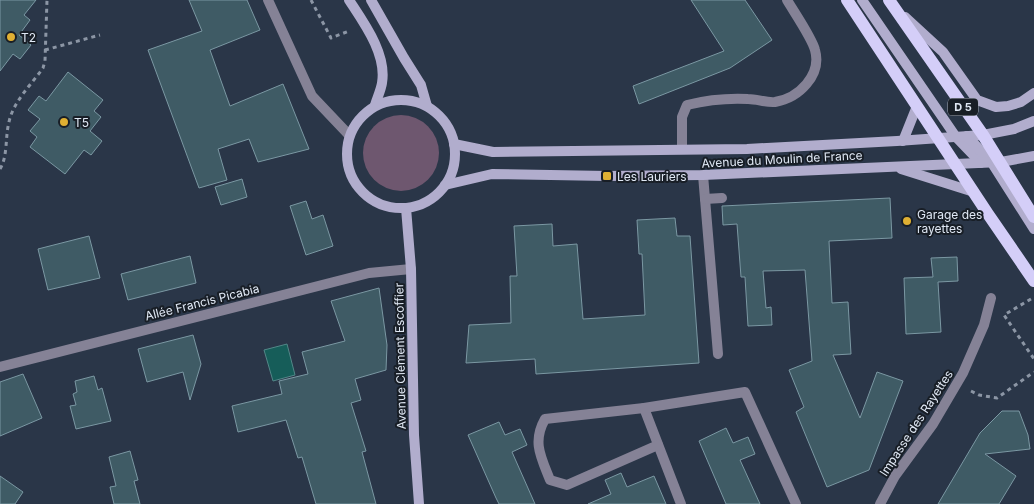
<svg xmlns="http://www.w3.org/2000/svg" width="1034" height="504" font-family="Inter,sans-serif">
  <rect width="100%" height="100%" fill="#2a3648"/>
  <circle fill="#6e576f" cx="401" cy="153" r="38"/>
  <path fill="#165d59" stroke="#538788" d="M287,344L295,375L273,381L264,350Z"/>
  <g fill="#3f5b65" stroke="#7b98a3">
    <path d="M0,0H36L24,15L30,20L19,35L31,45L20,59L13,54L0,71Z"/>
    <path d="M189,0H247L260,30L210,50L230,106L283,84L309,149L258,162L249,139L218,149L227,180L199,188L148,50L202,31Z"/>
    <path d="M691,0H745L772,40L730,68L639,104L633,86L724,51Z"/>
    <path d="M68,72L103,100L94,111L101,117L90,131L102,141L91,155L84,150L65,174L30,147L37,137L30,131L40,119L28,110L39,96L46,101Z"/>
    <path d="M242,179L247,197L221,205L215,187Z"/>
    <path d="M890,198L892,238L829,241L832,303L848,302L851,354L833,355L860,418L877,372L903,381L869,470L827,487L796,412L804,407L789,370L812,361L805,270L763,271L766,308L771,307L772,325L748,326L745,277H741L737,224L723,225L722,206Z"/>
    <path d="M306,201L312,219L323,215L333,246L306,255L290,206Z"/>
    <path d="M675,218L677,236H690L699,363L536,374L535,359L466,363L469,325L511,323L510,276H517L514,226L552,224L553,246L577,244L583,319L645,315L642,254H639L637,220Z"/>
    <path d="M89,236L100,278L48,290L38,249Z"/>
    <path d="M190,256L196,283L128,300L121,274Z"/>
    <path d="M957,257L958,281L938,282L941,332L906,334L904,278L933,277L931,258Z"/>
    <path d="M379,288L387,345L386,370L355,379L361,400L351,403L366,451L362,452L376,504H316L302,457L298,458L286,420L238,432L232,406L282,394L279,381L308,374L302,352L345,341L331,301Z"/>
    <path d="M193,335L201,364L190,400L183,372L147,382L138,349Z"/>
    <path d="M23,374L42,418L0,436V382Z"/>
    <path d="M94,376L98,390L102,388L111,421L76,429L70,406L76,405L73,394L77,392L75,381Z"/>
    <path d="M1002,411H1019L1028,435L1030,449L985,454L1016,476L999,504H938L980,433Z"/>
    <path d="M499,422L505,435L520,429L527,445L512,452L535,504H499L496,498L468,435Z"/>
    <path d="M726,428L733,443L748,437L755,454L740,460L760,504H726L699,441Z"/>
    <path d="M130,451L138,480L134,481L140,504H114L110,487L116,486L109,457Z"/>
    <path d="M621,473L627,487L654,476L666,504H588L611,494L605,480Z"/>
    <path d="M0,476L23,492L15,504H0Z"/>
  </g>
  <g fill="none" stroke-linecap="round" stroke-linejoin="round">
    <g stroke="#8c96a5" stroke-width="3" stroke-dasharray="4 4" stroke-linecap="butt">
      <path d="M311,0L331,38L349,31"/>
      <path d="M45,50L100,35"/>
      <path d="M0,169C8,156 5,137 9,122C13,102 31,85 43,68L45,61L47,0"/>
      <path d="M1031,299L1004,315L1034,359"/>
      <path d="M971,391L979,395L997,398L1034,372"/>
    </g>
    <path stroke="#858296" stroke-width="10" d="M682,149V117L687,105C707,100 728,98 748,99C757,99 767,103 775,102C799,98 822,75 815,50C812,38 794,12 787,0"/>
    <g stroke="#858296" stroke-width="10">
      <path d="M268,0L312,96L349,135"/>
      <path d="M703,175L718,354"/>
      <path d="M705,199L722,198"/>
      <path d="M0,367L369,273L411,269"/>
      <path d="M644,408L681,504"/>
      <path d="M658,445L567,485L550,480C541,457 532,442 545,419L644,408L745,392L796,504"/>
      <path d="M880,504L895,476L933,424L963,373L984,325L991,298"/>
    </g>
    <g stroke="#b1adcd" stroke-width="10">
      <path d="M349,0C364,23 387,54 382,83C381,90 377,98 375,105"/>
      <path d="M371,0L404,58L421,85L427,106"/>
      <path d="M862,0L956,137L981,163"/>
      <path d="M905,17L943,52L977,100L996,107L1008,106L1021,102L1034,93"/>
      <circle cx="401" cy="154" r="54"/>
      <path d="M967,136L992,163L1034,229"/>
      <path d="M903,141L917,106"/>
      <path d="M454,144L493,152L747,149L897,141L983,135L1014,129L1034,121"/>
      <path d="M901,169L974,192"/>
      <path d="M445,185L492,174L607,176L703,175L1001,162L1034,156"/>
      <path d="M406,208L411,269L414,435L419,504"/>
    </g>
    <g stroke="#d4cef8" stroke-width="12">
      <path d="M847,0L988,214L1034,281"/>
      <path d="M889,0L983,135L1034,217"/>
    </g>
  </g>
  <g fill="#dfb033" stroke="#181e26" stroke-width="2">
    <circle cx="11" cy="37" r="5"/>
    <circle cx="64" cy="122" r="5"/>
    <rect x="602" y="171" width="10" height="10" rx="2.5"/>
    <circle cx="907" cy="221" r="5"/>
  </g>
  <g text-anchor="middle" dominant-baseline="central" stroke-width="4" stroke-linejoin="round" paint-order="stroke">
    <rect fill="#181e26" stroke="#a4abb6" stroke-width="1" x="948" y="98.5" width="30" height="17" rx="4"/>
    <g font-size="11" font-weight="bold" fill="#e0e8f4">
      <text x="963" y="107">D 5</text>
    </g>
    <g font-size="12" fill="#e0e8f4" stroke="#181e26" text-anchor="start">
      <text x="21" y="37">T2</text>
      <text x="74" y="122">T5</text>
      <text x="617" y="176">Les Lauriers</text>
      <text x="917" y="214">Garage des<tspan x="917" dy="14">rayettes</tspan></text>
    </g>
    <g font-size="12" fill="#e0e8f4" stroke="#181e26">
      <text transform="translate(782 159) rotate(-3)">Avenue du Moulin de France</text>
      <text transform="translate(202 302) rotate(-14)">Allée Francis Picabia</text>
      <text transform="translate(400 356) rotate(-91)">Avenue Clément Escoffier</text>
      <text transform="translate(916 423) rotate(-57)">Impasse des Rayettes</text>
    </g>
  </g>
</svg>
